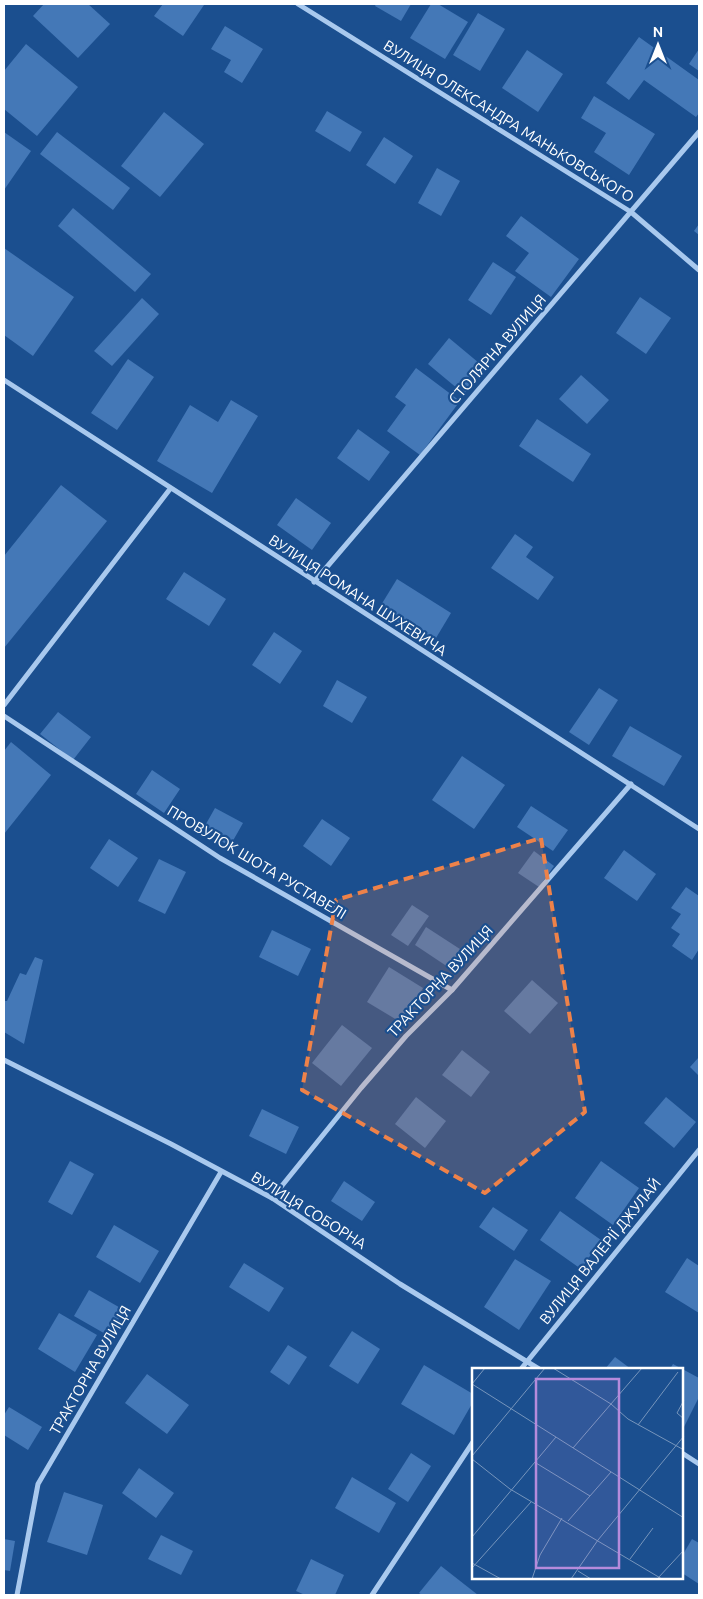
<svg xmlns="http://www.w3.org/2000/svg" width="703" height="1599" font-family="Ubuntu,sans-serif">
  <rect width="100%" height="100%" fill="#1b4f8f"/>
  <g fill="#4478b7">
    <path d="M44,4H88L110,24L78,58L33,16Z"/>
    <path d="M163,4H202L204,5L183,36L154,16Z"/>
    <path d="M376,4H411L401,21L375,6Z"/>
    <path d="M431,4H438L468,22L445,59L410,38Z"/>
    <path d="M478,13L505,29L480,71L453,55Z"/>
    <path d="M225,26L263,49L242,83L224,72L231,60L211,49Z"/>
    <path d="M639,37L699,80V113L696,117L644,80L629,100L606,83Z"/>
    <path d="M26,44L78,87L37,136L4,109V71Z"/>
    <path d="M699,49V71L689,64Z"/>
    <path d="M527,50L563,74L538,112L502,88Z"/>
    <path d="M594,96L655,134L629,175L594,152L606,133L581,118Z"/>
    <path d="M327,111L362,132L350,152L315,131Z"/>
    <path d="M164,112L204,144L160,197L121,166Z"/>
    <path d="M4,132L31,151L4,190Z"/>
    <path d="M57,132L130,188L113,210L40,154Z"/>
    <path d="M384,137L413,156L395,184L366,165Z"/>
    <path d="M437,168L460,181L441,216L418,203Z"/>
    <path d="M73,208L151,274L135,292L58,226Z"/>
    <path d="M521,216L579,259L551,297L515,271L529,253L506,236Z"/>
    <path d="M699,224V235L694,231Z"/>
    <path d="M4,248L74,297L33,356L4,335Z"/>
    <path d="M493,262L516,277L491,315L468,300Z"/>
    <path d="M640,297L671,318L646,354L616,333Z"/>
    <path d="M142,298L159,314L112,366L94,351Z"/>
    <path d="M449,338L485,368L464,394L428,364Z"/>
    <path d="M128,359L154,377L117,430L91,413Z"/>
    <path d="M416,368L460,401L420,455L387,431L406,405L395,397Z"/>
    <path d="M581,375L609,400L587,424L559,399Z"/>
    <path d="M231,400L258,416L212,493L157,461L190,405L218,422Z"/>
    <path d="M537,419L591,454L573,482L519,446Z"/>
    <path d="M358,429L390,452L369,481L337,458Z"/>
    <path d="M61,485L107,521L4,648V556Z"/>
    <path d="M296,498L331,523L312,550L277,525Z"/>
    <path d="M515,534L533,547L526,557L554,577L538,600L491,568Z"/>
    <path d="M184,572L226,599L209,626L166,599Z"/>
    <path d="M397,579L451,613L433,643L378,610Z"/>
    <path d="M274,632L302,651L280,684L252,665Z"/>
    <path d="M337,680L367,697L352,723L323,706Z"/>
    <path d="M599,688L618,700L589,745L569,732Z"/>
    <path d="M58,712L91,737L73,760L40,734Z"/>
    <path d="M630,726L682,756L664,786L612,756Z"/>
    <path d="M11,742L51,775L4,834V751Z"/>
    <path d="M462,756L505,785L474,829L432,800Z"/>
    <path d="M152,770L180,789L164,813L136,794Z"/>
    <path d="M531,806L568,830L553,851L517,827Z"/>
    <path d="M215,808L243,823L230,846L202,831Z"/>
    <path d="M322,819L350,838L331,866L303,846Z"/>
    <path d="M109,839L138,858L118,887L90,868Z"/>
    <path d="M624,850L656,874L637,901L604,878Z"/>
    <path d="M534,851L554,866L539,887L518,873Z"/>
    <path d="M159,859L186,872L165,914L138,901Z"/>
    <path d="M686,887L699,896V949L692,960L672,946L680,934L671,928L681,914L671,908Z"/>
    <path d="M412,905L429,916L408,946L391,935Z"/>
    <path d="M426,927L463,951L451,969L415,945Z"/>
    <path d="M272,930L311,949L298,976L259,957Z"/>
    <path d="M35,957L43,960L24,1044L4,1032V1001H7L20,973L26,975Z"/>
    <path d="M389,967L423,988L402,1023L367,1002Z"/>
    <path d="M532,980L558,1003L530,1034L504,1011Z"/>
    <path d="M342,1025L372,1048L341,1086L312,1063Z"/>
    <path d="M462,1050L490,1072L471,1097L442,1075Z"/>
    <path d="M699,1057V1076L690,1067Z"/>
    <path d="M416,1097L446,1121L425,1148L395,1124Z"/>
    <path d="M666,1097L696,1122L674,1148L644,1123Z"/>
    <path d="M262,1109L299,1127L286,1154L249,1136Z"/>
    <path d="M70,1161L94,1174L72,1215L48,1202Z"/>
    <path d="M601,1161L639,1188L613,1225L575,1198Z"/>
    <path d="M344,1181L375,1202L362,1221L331,1201Z"/>
    <path d="M493,1207L528,1230L514,1251L479,1227Z"/>
    <path d="M560,1211L601,1240L581,1269L540,1240Z"/>
    <path d="M114,1225L159,1251L140,1283L96,1257Z"/>
    <path d="M687,1258L699,1266V1313L665,1292Z"/>
    <path d="M515,1259L551,1281L519,1330L484,1307Z"/>
    <path d="M244,1263L284,1288L269,1312L229,1287Z"/>
    <path d="M89,1290L124,1310L109,1336L74,1316Z"/>
    <path d="M59,1313L97,1335L75,1372L38,1349Z"/>
    <path d="M352,1331L380,1349L358,1384L329,1366Z"/>
    <path d="M288,1345L307,1357L289,1385L270,1372Z"/>
    <path d="M615,1357L631,1369H605Z"/>
    <path d="M673,1364L699,1378V1397L682,1431V1369H670Z"/>
    <path d="M424,1365L473,1394V1402L454,1435L401,1404Z"/>
    <path d="M147,1374L189,1405L167,1434L125,1403Z"/>
    <path d="M9,1407L42,1427L28,1450L4,1435V1415Z"/>
    <path d="M411,1453L431,1466L408,1502L388,1489Z"/>
    <path d="M139,1468L174,1493L156,1518L122,1493Z"/>
    <path d="M352,1477L396,1503L379,1533L335,1508Z"/>
    <path d="M64,1492L103,1505L87,1555L47,1542Z"/>
    <path d="M161,1535L193,1551L181,1575L148,1559Z"/>
    <path d="M4,1539L15,1541L10,1571L4,1570Z"/>
    <path d="M692,1539L699,1543V1584L682,1573V1556Z"/>
    <path d="M311,1559L344,1575L335,1595H305L296,1591Z"/>
    <path d="M441,1566L478,1595H422L419,1593Z"/>
  </g>
  <g fill="none" stroke-linecap="round" stroke-linejoin="round">
    <g stroke="#a9c9ee" stroke-width="5">
      <path d="M298,4L631,212L699,270"/>
      <path d="M4,380L699,829"/>
      <path d="M314,582L699,132"/>
      <path d="M4,705L170,489"/>
      <path d="M4,716L220,858L452,990"/>
      <path d="M4,1060L171,1144L272,1198L400,1284L539,1369"/>
      <path d="M272,1198L361,1088L406,1036L452,990L631,784"/>
      <path d="M521,1369L699,1150"/>
      <path d="M682,1453L699,1464"/>
      <path d="M17,1595L38,1484L221,1172"/>
      <path d="M372,1595L473,1442"/>
    </g>
  </g>
  <path fill="#ee8249" fill-opacity="0.2" stroke="#ee8249" stroke-width="4" stroke-dasharray="10 6" stroke-linejoin="round" d="M541,838L585,1112L485,1193L302,1090L336,900Z"/>
  <g text-anchor="middle" dominant-baseline="central" stroke-width="4.5" stroke-linejoin="round" paint-order="stroke">
    <g font-size="15" fill="#fff" stroke="#1b4f8f">
      <text transform="translate(509 121) rotate(32)">ВУЛИЦЯ ОЛЕКСАНДРА МАНЬКОВСЬКОГО</text>
      <text transform="translate(497 349) rotate(-49)">СТОЛЯРНА ВУЛИЦЯ</text>
      <text transform="translate(358 595) rotate(33)">ВУЛИЦЯ РОМАНА ШУХЕВИЧА</text>
      <text transform="translate(257 862) rotate(31)">ПРОВУЛОК ШОТА РУСТАВЕЛІ</text>
      <text transform="translate(440 981) rotate(-47)">ТРАКТОРНА ВУЛИЦЯ</text>
      <text transform="translate(309 1210) rotate(32)">ВУЛИЦЯ СОБОРНА</text>
      <text transform="translate(600 1251) rotate(-51)">ВУЛИЦЯ ВАЛЕРІЇ ДЖУЛАЙ</text>
      <text transform="translate(90 1370) rotate(-60)">ТРАКТОРНА ВУЛИЦЯ</text>
    </g>
  </g>
  <g transform="translate(472 1368)">
    <rect width="211" height="211" fill="#1b4f8f"/>
    <path fill="none" stroke="#7695bc" stroke-width="1" d="M81,0L139,36L156,51L212,82M0,16L212,150M0,16L13,0M212,32L205,45L212,51M166,57L206,4M101,80L170,0M0,88L73,0M0,91L38,121L190,211M64,95L118,128M96,153L139,104M0,169L84,69M158,191L181,160M0,195L29,211M0,200L59,134M106,203L119,211M186,210L212,182M60,211L68,187L90,150M99,211L126,172L212,68"/>
    <path fill="#b68bdc" fill-opacity="0.15" stroke="#b68bdc" stroke-width="2.5" d="M64,11H147V200H64Z"/>
    <rect width="211" height="211" fill="none" stroke="#fff" stroke-width="2.5"/>
  </g>
  <rect width="703" height="1599" fill="none" stroke="#ffffff" stroke-width="10"/>
  <g transform="translate(658 45)" stroke="#1b4f8f" stroke-width="4" paint-order="stroke">
  <path d="M0-4L9 19L0 12L-9 19Z" fill="#ffffff"/>
  <text y="-8" font-size="14" font-weight="bold" text-anchor="middle" fill="#ffffff">N</text>
  </g>
</svg>
